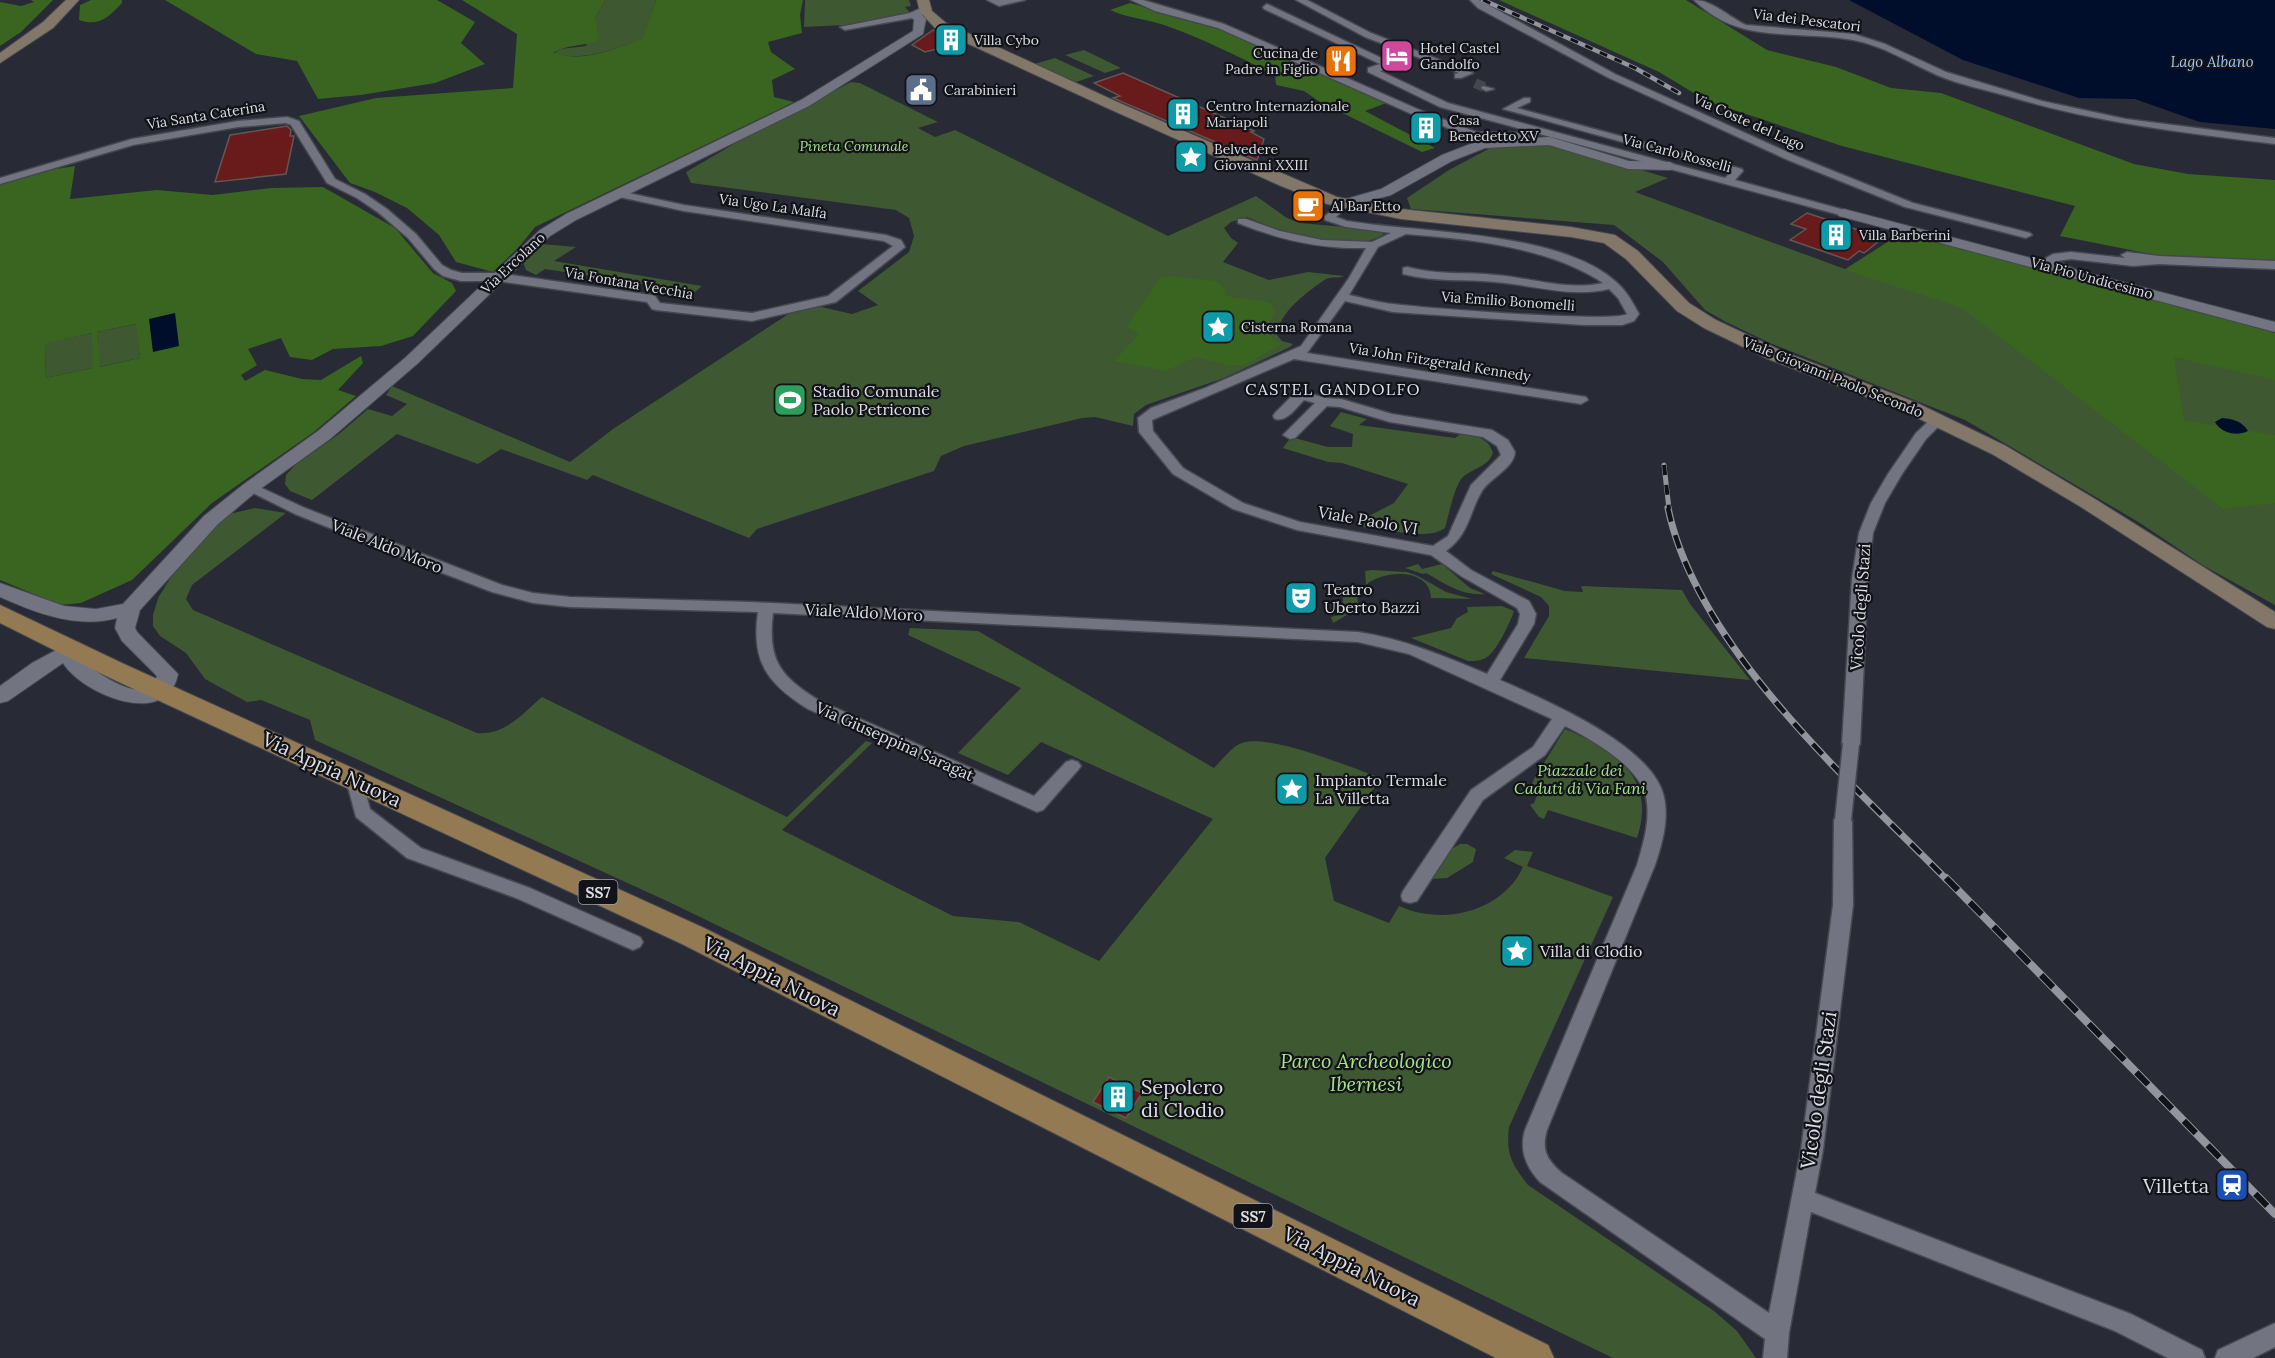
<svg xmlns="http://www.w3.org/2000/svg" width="2275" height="1358" font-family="Lora,serif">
  <rect width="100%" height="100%" fill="#282a35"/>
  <g fill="#3e5832">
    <path d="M605,0H656L644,38C611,50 588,61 553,54L560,49L586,46L595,19Z"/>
    <path d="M805,0H909L911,6L905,7L911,14L844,25L804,27Z"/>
    <path d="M1084,50L1121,68L1105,73L1065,55Z"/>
    <path d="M1055,58L1094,76L1076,82L1034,64Z"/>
    <path d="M851,82L860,83L938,122L918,128L935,137L955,130L1168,236L1256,196L1287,218L1300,223L1379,230L1384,234C1353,256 1278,231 1247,217L1231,222L1224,228L1231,238L1238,243L1223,262L1269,280L1308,272L1344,276C1339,279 1332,276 1326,279C1308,291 1278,313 1277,335L1282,341L1293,344L1290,347L1224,378L1146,405L1134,414L1133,426L1095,417L1082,418L964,446L941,456L934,471L757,529L749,538L593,475L587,480L501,449L478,464L397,434L312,500L290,491L285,484L286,475L296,464L339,434L368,409L392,416L407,404L386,395L392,386L570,462L613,429L790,313L817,306L852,314L878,305L858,291L909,252L914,236L909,218L896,210L691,183L686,172L744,138Z"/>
    <path d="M1551,143L1668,178L1635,192L1845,269L1905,231L2275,333V605L2204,566L2140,523L1965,420L1770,343L1726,322L1705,310L1663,262L1614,225L1411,209L1407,198L1449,170L1494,146Z"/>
    <path d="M542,244L576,247L554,261L702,286L695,292L545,269L536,275L526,270L523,262Z"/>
    <path d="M137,324L140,358L99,367L97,332Z"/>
    <path d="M93,333V368L45,378L46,342Z"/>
    <path d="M1341,412L1367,419L1359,425L1455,438L1463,432C1475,434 1490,440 1493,453C1488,467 1473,468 1463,477C1454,486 1449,515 1445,528C1429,541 1384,529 1363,527L1361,525L1363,519L1394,503L1408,484L1342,463L1328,462L1283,448L1291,437L1328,447H1352L1353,434L1330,426Z"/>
    <path d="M255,508L286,513L192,585L186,599L193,610L477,733C505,736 523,713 542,697L787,817L866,741L872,743L782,830L953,916L1019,922L1099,961L1213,819L1041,742L1008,775L958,753L1021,688L908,635L910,628L978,631L1214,768C1223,759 1231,747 1242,743C1269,733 1353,768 1381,778L1325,858L1334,901L1389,923L1399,906C1443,926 1502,912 1523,867L1504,858L1515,850L1533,852L1527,866L1613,897L1509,1127C1506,1154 1511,1163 1528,1185L1714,1311L1737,1331L1756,1358H1613L669,902L315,740L310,720L261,700L247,702L205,679L186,653L160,636L153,626V615L158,598L171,577L222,514H229Z"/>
    <path d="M1418,564L1422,569L1442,564L1470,588L1485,594C1461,596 1444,583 1426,573L1423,574L1405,568Z"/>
    <path d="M1372,570L1407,572L1418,576L1446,592L1472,599L1431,598C1430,567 1382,570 1366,585L1365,571Z"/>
    <path d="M1493,571L1565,591L1583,592L1581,586L1682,590L1690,604L1750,680L1524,658L1549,616V606L1541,597L1491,574Z"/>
    <path d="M1352,591H1357L1358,604L1348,606L1352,612L1333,623L1331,617L1342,614L1343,595H1350Z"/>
    <path d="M1502,606L1514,611C1511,621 1496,652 1487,657C1481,661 1475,661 1468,661L1411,638L1451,628L1457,618L1468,612L1467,607Z"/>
    <path d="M1565,729C1615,750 1657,778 1637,838L1548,810L1544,819L1539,817L1530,805L1534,803L1537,796L1530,790L1534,779Z"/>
    <path d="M1460,844H1467L1476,849L1473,862L1447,878L1431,879L1450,850Z"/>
  </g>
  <g fill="#396520" fill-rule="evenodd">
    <path d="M31,0H53L21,32L0,46V2L21,6L34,2Z"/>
    <path d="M91,0H122V3C109,17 99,27 79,20L80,5Z"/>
    <path d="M165,0H437L475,22L461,43L485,64L435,83L361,95L318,99L297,61L256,54Z"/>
    <path d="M462,0H605L595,19L599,40C584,47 566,44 553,53C585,63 614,49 643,38L656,0H803L800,15L802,33L768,42L771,52L795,69L772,80L774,97L794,102L535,227L519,247L493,272L456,262L439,235L407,208L375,192L350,183L299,116L376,98L513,88L517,34Z"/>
    <path d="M1499,0H1686L1767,50L1836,67L1891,88L1941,93L2134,164L2188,174L2275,180V261L2171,258L2060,236L2075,206L1842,146L1707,101L1659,72Z"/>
    <path d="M1130,3L1221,29L1389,102L1365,111L1435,148L1422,152L1320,102L1304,91L1276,85L1275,75C1239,57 1202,38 1164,25C1146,19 1128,18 1110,10Z"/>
    <path d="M75,166L70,199L157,190L213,195L271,188L323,187L395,228L433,273L452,283L456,291L413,336L381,346L333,349L312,360L290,357L281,338L248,349L257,365L241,375L245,381L265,370L302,379L321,380L361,356L363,363L338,390L356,396L314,432L212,503L132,580L81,603L60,605L0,580V184L37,172ZM136,324L140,358L100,367L97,332ZM92,333L93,368L45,378L46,343Z"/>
    <path d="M1905,231L2275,333V380L2174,357L2184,420L2275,435V503L2223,509L1962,308L1845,270Z"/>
    <path d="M1169,276L1216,281L1226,290L1225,295C1240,300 1256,298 1271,303L1275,312C1266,326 1264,338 1282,344L1244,365H1227L1195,357L1166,371L1114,361L1139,334L1127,326L1160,278Z"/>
  </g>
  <g fill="#000d2b">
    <path d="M1849,0H2275V129L2200,122L2135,99L2079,98L1963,60Z"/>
    <path d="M175,313L179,346L153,352L149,319Z"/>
    <path d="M2222,418C2233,419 2242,421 2248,431C2237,437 2221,433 2215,422Z"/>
  </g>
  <g fill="#681b1a" stroke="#645654" stroke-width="1.5">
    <path d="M933,30L935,31L961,43L925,52L912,45Z"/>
    <path d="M1123,73L1254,131L1251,132L1264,139L1257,160L1113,98L1120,96L1094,83Z"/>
    <path d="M287,126L291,130L290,136H294L286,174L215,182L230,135Z"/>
    <path d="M1807,213L1852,228L1883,238L1864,253L1859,251L1848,260L1790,240L1806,229L1791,224Z"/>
    <path d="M1109,1077L1142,1093L1126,1118L1093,1102Z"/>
  </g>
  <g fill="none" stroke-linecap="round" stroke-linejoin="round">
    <path stroke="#43454f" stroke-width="10" stroke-dasharray="10 5" stroke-linecap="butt" d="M1475,83L1486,88"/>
    <g stroke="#464850" stroke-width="3">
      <g id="minor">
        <path d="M987,0H1025L999,6Z"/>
        <path d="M1131,0H1143L1224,24L1422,111L1476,132L1533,133L1538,136L1533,139L1471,137L1414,115L1218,28L1155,11Z"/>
        <path d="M1296,0H1307L1371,33L1473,73L1461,78H1455V74L1459,73L1365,37Z"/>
        <path d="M1470,0H1479L1615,74L1796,156L1913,203L2030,233L2032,235L2026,238L1905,207L1788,160L1609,78L1478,8Z"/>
        <path d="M1694,0C1712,0 1729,17 1746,25L1854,34L1885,44L1946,72L2042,101L2126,119L2275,138V144C2186,133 2097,123 2011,97C1987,90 1960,85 1937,75C1910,63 1882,45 1853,40C1796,29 1740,46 1694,0Z"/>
        <path d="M1267,4L1392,63V67L1380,71L1448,103L1725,178L1731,172L1503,109L1524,98H1530V102L1517,108L1742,169L1743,171L1735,180L1848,211L1850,213L1848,215H1840L1440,107L1368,72V68L1380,64L1264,9L1263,7Z"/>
        <path d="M915,12L919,15L918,17L845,30L840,27Z"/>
        <path d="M1483,86L1494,89L1486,91L1481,88Z"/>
        <path d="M287,117L299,121L335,179L365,194L387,209L416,234L442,265L451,270L462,273H498L651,295L655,296L660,303L752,313L828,296L893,246L884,241L684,211L615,196V192L619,191L684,205L886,235L901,240L905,247L836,302L752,321L656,310L652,309L647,302L498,281H461L443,276L434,269L408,238L379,213L357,198L327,183L291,125L286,123L238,127L133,145L0,184V178L132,139L238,121Z"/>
        <path d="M1344,201L1350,204L1336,217L1347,221C1419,233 1559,231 1615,281C1626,290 1632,301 1639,314L1634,321L1622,325H1584L1393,312L1345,301L1307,353L1586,397L1588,400L1581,404L1294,359L1152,420L1153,431L1183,468L1243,503L1300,522L1433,546L1448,536L1471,485L1501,455L1497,446L1483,437L1390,422L1340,407L1327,406L1295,438L1290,439L1283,435L1315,403L1304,400C1296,408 1287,422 1275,419L1273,416L1275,413L1296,392L1301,391L1325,398L1341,399L1392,414L1492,430L1508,440L1515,452C1514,468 1490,478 1482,491C1468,515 1470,533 1446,551L1471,570L1529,601L1536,614L1534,624L1500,680C1545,700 1653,745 1664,797C1669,820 1662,844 1655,865L1547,1130C1541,1150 1547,1160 1562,1173L1769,1313L1801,1150L1833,905L1834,820L1837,815L1843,813L1849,815L1852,820L1853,905L1823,1150L1815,1193L2131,1314L2202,1350L2205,1358H2168L2115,1331L1811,1212L1789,1333L1787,1358H1763L1765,1339L1540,1182C1526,1167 1519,1150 1525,1130L1637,865C1643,844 1651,820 1646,797C1640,767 1591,739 1565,726L1545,755L1483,800L1417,901L1410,903L1403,901L1401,896L1403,891L1471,790L1533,747L1552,719L1409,654L1358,642L773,613C767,661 781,677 820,701L1034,796L1066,762L1072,760L1078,762L1081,766L1078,770L1043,810L1037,812L808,709C767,683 751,662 758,612L570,607L533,603L492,592L419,564L295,514L243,488L245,485H255L305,508L502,585L533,593L570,597L751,602L1358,632C1404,639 1444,656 1487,674L1518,624L1520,614L1517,608L1461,576L1431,555L1297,530L1233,509L1173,474L1139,432L1138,418L1151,408L1205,388L1301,346L1349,278L1366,248C1321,249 1280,240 1238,223V219H1246L1280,231L1322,240L1372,242L1391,233L1346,227L1325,220V216ZM1406,234C1470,239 1549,247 1603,283C1567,291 1532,278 1496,275C1465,272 1437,275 1407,267L1403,268V274C1434,282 1463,279 1495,282C1534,285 1570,298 1609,289L1618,298L1627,314C1613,323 1423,308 1394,304C1379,303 1364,298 1349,295L1378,247Z"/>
        <path d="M2071,252L2125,258L2121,255L2127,252L2159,256L2275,261V269L2159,264L2133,266L2071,259L2057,261L2076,270L2070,274L2041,261L2053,254Z"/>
        <path d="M1938,416L1945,420L1926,439L1902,474L1885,503L1873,533L1868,578L1860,744L1857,748H1845L1842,744L1852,578L1859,533L1871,503L1888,474L1916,433L1933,417Z"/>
        <path d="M355,774L361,776L370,809L421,848L530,888L640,937L643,942L640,947L633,950L626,947L516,898L407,858L356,817L346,780L349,776Z"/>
        <path d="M2275,1323V1347L2253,1358H2215L2218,1350Z"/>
      </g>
    </g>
    <g stroke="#464850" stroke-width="2">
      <g id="tertiary">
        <path d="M925,6L931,9L922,15L926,19L923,34L809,106L576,220L550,236L417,364L330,439L256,492L218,524L140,610L135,628L137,632L178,674C167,730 82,694 63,663L8,701L0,703V686L32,663L73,641L80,643L83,648L81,659L86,664C102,675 146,708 157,676L122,641L115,628L117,618C77,629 36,613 0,597V583L64,606L96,609L123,604L204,516L244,484L318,431L405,358L540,230L566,214L801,100L913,31L914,20L908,14Z"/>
        <path d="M1550,137L1629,161L1670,162L1677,166L1670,170L1628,169L1549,145L1485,148L1452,161L1391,195L1344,208L1337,204L1339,201L1381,189L1442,155L1478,141Z"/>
        <path d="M1844,209L2275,322V332L1839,216L1837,213Z"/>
      </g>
    </g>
    <g stroke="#464850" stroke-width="2">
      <g id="secondary">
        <path d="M66,0H79L53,28L0,63V53L43,22Z"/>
        <path d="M917,0H929L932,11L946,23L1115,101L1337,197L1401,209L1571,227L1615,235L1638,251L1689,303L1716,320L1782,351L1917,403L2006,446L2095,499L2275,612V629L2267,627L2081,507L1992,454L1903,411L1768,359L1704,328L1677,311L1626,259L1604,243L1571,237L1401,219L1327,204L1281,186L1105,107L936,29L920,12Z"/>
      </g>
    </g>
    <g stroke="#464850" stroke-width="2">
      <path id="primary" d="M0,605L124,664L704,928L1548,1345L1554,1358H1496L682,944L106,676L0,623Z"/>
    </g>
    <use href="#minor" fill="#727581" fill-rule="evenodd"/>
    <use href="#tertiary" fill="#727581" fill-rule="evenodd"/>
    <use href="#secondary" fill="#827769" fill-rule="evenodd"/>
    <use href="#primary" fill="#937a52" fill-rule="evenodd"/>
    <g stroke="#93959d" stroke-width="4.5">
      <path id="rail-far3" d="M1483,0L1635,68L1679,93"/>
    </g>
    <g stroke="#93959d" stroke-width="5">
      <path id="rail-far2" d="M1664,465L1669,509"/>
    </g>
    <g stroke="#93959d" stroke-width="7">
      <path id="rail-far1" d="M1668,508C1697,648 1850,781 1947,880"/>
    </g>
    <g stroke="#93959d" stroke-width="8">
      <path id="rail" d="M1946,878L2275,1214"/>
    </g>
    <use href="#rail-far3" stroke="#121318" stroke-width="3" stroke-dasharray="8" stroke-linecap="butt"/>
    <use href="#rail-far2" stroke="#121318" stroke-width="4" stroke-dasharray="10" stroke-linecap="butt"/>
    <use href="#rail-far1" stroke="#121318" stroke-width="4.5" stroke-dasharray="14" stroke-linecap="butt"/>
    <use href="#rail" stroke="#121318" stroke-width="6" stroke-dasharray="17" stroke-linecap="butt"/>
    <g stroke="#464850" stroke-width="19" stroke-linecap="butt">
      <path id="minor-bridge" d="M1843,820L1851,744"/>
    </g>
    <use href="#minor-bridge" stroke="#727581" stroke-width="16"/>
  </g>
  <defs>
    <g id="building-square" transform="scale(1.725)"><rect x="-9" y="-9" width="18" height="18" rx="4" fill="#0f9aa8" stroke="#121318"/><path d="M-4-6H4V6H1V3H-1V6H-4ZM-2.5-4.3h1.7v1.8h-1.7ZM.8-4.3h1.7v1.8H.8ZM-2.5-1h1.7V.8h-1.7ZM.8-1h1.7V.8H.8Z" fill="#fff"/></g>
    <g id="hotel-square" transform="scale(1.725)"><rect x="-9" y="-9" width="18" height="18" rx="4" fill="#d1479c" stroke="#121318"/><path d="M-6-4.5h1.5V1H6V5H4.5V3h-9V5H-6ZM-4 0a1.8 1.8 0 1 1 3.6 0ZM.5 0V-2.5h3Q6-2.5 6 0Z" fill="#fff"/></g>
    <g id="restaurant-square" transform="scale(1.725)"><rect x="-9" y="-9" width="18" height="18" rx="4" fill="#e8710a" stroke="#121318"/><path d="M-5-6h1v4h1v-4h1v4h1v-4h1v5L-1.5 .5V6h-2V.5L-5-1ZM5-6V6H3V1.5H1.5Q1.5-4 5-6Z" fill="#fff"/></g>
    <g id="civic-square" transform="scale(1.725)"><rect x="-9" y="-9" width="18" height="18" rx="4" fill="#5c6f8a" stroke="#121318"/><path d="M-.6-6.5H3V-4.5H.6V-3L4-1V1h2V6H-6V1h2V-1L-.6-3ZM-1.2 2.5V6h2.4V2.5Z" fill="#fff"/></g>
    <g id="sight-square" transform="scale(1.725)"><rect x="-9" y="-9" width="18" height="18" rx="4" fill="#0f9aa8" stroke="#121318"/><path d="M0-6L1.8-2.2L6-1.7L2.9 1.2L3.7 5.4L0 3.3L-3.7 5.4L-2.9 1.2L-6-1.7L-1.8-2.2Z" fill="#fff"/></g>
    <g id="cafe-square" transform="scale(1.725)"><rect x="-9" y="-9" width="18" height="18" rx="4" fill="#e8710a" stroke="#121318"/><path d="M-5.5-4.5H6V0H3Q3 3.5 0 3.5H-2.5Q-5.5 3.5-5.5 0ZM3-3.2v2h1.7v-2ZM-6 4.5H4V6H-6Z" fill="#fff"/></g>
    <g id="stadium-square" transform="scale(1.725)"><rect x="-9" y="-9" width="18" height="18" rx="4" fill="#2e9e5b" stroke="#121318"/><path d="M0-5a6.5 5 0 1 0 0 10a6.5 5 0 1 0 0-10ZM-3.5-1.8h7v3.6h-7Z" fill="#fff"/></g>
    <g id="theatre-square" transform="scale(1.725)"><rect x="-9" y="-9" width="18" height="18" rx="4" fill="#0f9aa8" stroke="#121318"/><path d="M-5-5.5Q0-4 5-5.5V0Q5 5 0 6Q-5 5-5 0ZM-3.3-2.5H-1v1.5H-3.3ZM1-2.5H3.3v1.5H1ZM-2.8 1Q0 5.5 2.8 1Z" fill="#fff"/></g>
    <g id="station-square" transform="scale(1.725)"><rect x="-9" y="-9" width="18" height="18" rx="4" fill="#1a4fb4" stroke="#121318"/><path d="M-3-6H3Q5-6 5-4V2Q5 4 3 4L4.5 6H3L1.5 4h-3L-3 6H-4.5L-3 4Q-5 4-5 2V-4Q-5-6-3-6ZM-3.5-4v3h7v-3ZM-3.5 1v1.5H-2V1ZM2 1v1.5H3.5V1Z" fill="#fff"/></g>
  </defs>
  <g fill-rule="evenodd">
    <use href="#building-square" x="951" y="40"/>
    <use href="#hotel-square" x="1397" y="56"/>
    <use href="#restaurant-square" x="1341" y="61"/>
    <use href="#civic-square" x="921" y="90"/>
    <use href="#building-square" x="1183" y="114"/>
    <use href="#building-square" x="1426" y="128"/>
    <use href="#sight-square" x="1191" y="157"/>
    <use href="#cafe-square" x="1308" y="206"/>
    <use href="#building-square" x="1836" y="235"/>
    <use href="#sight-square" x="1218" y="327"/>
    <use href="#stadium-square" x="790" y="400"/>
    <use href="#theatre-square" x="1301" y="598"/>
    <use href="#sight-square" x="1292" y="789"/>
    <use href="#sight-square" x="1517" y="951"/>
    <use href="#building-square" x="1118" y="1097"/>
    <use href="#station-square" x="2232" y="1185"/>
  </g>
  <g text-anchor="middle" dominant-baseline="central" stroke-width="4.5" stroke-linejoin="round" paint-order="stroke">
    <g font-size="14" fill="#dcdee4" stroke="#121318">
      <text transform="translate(1807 20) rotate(7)">Via dei Pescatori</text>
      <text transform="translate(206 115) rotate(-9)">Via Santa Caterina</text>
      <text transform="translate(1749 122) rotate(24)">Via Coste del Lago</text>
      <text transform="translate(1677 153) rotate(15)">Via Carlo Rosselli</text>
      <text transform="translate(773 206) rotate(8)">Via Ugo La Malfa</text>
      <text transform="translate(513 263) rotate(-43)">Via Ercolano</text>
      <text transform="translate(2092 278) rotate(15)">Via Pio Undicesimo</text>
      <text transform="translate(629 283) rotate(10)">Via Fontana Vecchia</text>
      <text transform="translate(1508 301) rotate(4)">Via Emilio Bonomelli</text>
      <text transform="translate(1440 362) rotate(9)">Via John Fitzgerald Kennedy</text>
      <text transform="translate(1833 377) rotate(22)">Viale Giovanni Paolo Secondo</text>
    </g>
    <g font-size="14" fill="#dcdee4" stroke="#121318" text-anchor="start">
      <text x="974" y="40">Villa Cybo</text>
      <text x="1420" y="48">Hotel Castel<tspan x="1420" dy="16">Gandolfo</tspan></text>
      <text x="1318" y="53" text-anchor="end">Cucina de<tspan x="1318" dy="16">Padre in Figlio</tspan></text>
      <text x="944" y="90">Carabinieri</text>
      <text x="1206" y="106">Centro Internazionale<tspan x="1206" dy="16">Mariapoli</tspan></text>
      <text x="1449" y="120">Casa<tspan x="1449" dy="16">Benedetto XV</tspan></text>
      <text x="1214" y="149">Belvedere<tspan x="1214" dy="16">Giovanni XXIII</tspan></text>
      <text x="1331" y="206">Al Bar Etto</text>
      <text x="1859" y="235">Villa Barberini</text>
      <text x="1241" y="327">Cisterna Romana</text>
    </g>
    <g font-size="14" font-style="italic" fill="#a5e486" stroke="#121318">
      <text x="854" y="146">Pineta Comunale</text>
    </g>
    <g font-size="15" font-style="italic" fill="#a1c5f9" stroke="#121318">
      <text x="2212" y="61">Lago Albano</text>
    </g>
    <g fill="#121318" stroke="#9fa1a7" stroke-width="1.5">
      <rect x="578.5" y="880" width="39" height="24" rx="4.5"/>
      <rect x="1233.5" y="1204" width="39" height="24" rx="4.5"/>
    </g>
    <g font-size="15" font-weight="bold" fill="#dcdee4">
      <text x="598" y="892">SS7</text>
      <text x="1253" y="1216">SS7</text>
    </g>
    <g font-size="16" letter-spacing="1.5" fill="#e0e3f0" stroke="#121318">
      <text x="1333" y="389">CASTEL GANDOLFO</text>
    </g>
    <g font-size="16" fill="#dcdee4" stroke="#121318" text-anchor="start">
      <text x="813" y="391">Stadio Comunale<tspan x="813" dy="18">Paolo Petricone</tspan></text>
      <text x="1324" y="589">Teatro<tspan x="1324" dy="18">Uberto Bazzi</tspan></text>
      <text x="1315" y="780">Impianto Termale<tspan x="1315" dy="18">La Villetta</tspan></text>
      <text x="1540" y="951">Villa di Clodio</text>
    </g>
    <g font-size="16" fill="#dcdee4" stroke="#121318">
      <text transform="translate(1368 520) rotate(10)">Viale Paolo VI</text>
      <text transform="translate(387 546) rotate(22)">Viale Aldo Moro</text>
      <text transform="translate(1860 607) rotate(-86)">Vicolo degli Stazi</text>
      <text transform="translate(864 612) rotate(3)">Viale Aldo Moro</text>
      <text transform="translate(895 741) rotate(24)">Via Giuseppina Saragat</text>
    </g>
    <g font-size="16" font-style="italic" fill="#a5e486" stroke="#121318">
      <text x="1580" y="770">Piazzale dei<tspan x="1580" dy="18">Caduti di Via Fani</tspan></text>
    </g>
    <g font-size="20" fill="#dcdee4" stroke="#121318">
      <text transform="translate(332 769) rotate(25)">Via Appia Nuova</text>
      <text transform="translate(772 976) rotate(27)">Via Appia Nuova</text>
      <text transform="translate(1818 1090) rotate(-82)">Vicolo degli Stazi</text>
      <text transform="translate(1352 1266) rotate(27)">Via Appia Nuova</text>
    </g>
    <g font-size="20" font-style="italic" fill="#a5e486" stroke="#121318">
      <text x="1366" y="1060">Parco Archeologico<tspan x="1366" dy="23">Ibernesi</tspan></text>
    </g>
    <g font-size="20" fill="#dcdee4" stroke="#121318" text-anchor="start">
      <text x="1141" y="1086">Sepolcro<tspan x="1141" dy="23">di Clodio</tspan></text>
      <text x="2209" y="1185" text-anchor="end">Villetta</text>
    </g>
  </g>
</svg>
